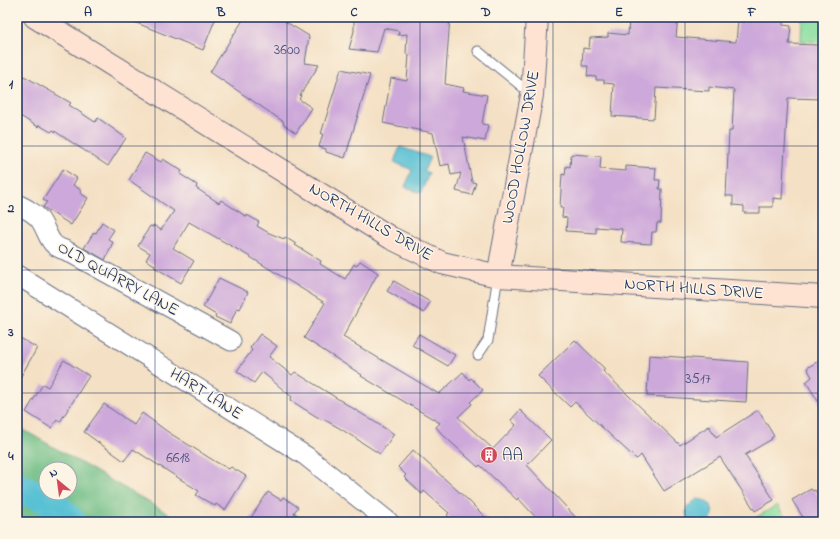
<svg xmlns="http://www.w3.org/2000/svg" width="840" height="539" font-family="'Indie Flower',sans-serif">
  <rect width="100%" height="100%" fill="#fcf5e5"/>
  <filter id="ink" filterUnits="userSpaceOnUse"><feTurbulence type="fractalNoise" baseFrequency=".025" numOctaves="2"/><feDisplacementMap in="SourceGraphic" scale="8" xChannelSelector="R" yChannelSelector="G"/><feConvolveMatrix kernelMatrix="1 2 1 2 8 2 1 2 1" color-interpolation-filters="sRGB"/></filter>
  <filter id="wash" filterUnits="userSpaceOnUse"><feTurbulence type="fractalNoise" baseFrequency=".012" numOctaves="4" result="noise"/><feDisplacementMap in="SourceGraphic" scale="16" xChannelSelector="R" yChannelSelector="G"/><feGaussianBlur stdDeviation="0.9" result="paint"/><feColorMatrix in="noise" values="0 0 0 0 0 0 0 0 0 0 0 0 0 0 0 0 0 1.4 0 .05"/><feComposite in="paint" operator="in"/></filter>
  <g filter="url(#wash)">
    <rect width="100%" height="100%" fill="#f4e0c4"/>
    <g fill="#8bdfa0" stroke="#53877f">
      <path d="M802,17H823V42L801,41Z"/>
      <path d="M777,505L788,522H749Z"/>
    </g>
    <path fill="#70be86" stroke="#467672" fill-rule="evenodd" d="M17,426L164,511L183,522H17ZM46,469H70V493H46Z"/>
    <g fill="#58c1d4" stroke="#3a7899">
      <path d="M690,17H721C715,24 696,23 690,17Z"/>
      <path d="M400,147L430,157L424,171L429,173L421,193L405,187L412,170L394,162Z"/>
      <path d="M697,499L703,500L711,505L713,514L710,522H689L686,513L687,507Z"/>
    </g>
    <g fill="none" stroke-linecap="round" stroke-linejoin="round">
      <path stroke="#58c1d4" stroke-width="30" d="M17,487L51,501L71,522"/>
    </g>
    <g id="blocks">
      <g fill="#cda8da">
        <path d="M122,17H216L203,50Z"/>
        <path d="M245,17H278L309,36L305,63L319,65L300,95L301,96L299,99L312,108L296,133L283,124L284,122L210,72Z"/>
        <path d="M354,17H450L445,84L464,88L463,91L487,95L482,124L488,125L485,141L463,137L472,182L476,183L472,195L456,191L461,173L451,175L449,164L440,166L433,133L383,123L391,78L407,81L409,55L406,54L407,34L398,35L399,31L384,28L377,52L349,49L354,31Z"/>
        <path d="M629,17H678L676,37L736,42L738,21L745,22L746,17H784L783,25L791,26L789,44L818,45L817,47H823V99L788,98L782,199L773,198V207H760V213H744V206L733,205V196H726L729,131H732L734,90L709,87V91L656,88L654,119L612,116L614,84L604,83V80H596V77L587,76L588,66H582L583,48L589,49L590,38L608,37V33L628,35Z"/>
        <path d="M341,69L370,75L345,158L326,152V149L319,147L323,134H321Z"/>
        <path d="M24,76L71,103L69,105L95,122L98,118L126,138L108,166L53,130L51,132L39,125L38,127L17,114V86Z"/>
        <path d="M145,153L161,162L163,159L182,171L180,174L197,185L196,188L219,203L221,200L247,217V215L259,222L257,226L269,233L284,239L285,237L296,244L295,245L321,261L320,264L345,279L354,264L356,266L360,261L378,273L343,337L439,394L463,372L469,380L471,378L483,390L470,402L472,404L458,417L493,449L516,425L511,420L520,410L551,440L527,465L580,522H540L518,498L517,500L480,465L478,467L442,434L436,427L440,423L361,376L362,375L304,338L325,303L242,252L189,222L173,248L194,261L181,283L154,267L155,265L146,260L150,253L138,246L150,226L153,227V225L161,230L174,211L129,180Z"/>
        <path d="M571,154L601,156L600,169L626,171V166L656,168L655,180H660L659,189H662L661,223H657L656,232H652L651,244L621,242L622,229L596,227V233L566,231L567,218L562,217L563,208H560L561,190L562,174L565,175L566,166L570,167Z"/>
        <path d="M63,169L77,178L73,185L81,190L80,193L88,198L71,225L43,207L47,202L43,200Z"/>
        <path d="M102,222L114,230L108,239L113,242L105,260L84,248L94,232L96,233Z"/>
        <path d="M219,278L248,292L240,309L237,308L230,324L215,317L216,315L203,307Z"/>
        <path d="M394,281L430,302L424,313L387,291Z"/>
        <path d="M260,334L277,346L269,357L292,375L295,372L394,434L380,454L341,429L323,419L322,420L290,400L292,397L262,372L254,383L237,371L252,350L250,348Z"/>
        <path d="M419,334L455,355L448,366L412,345Z"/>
        <path d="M17,336L37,348L17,383Z"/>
        <path d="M575,340L605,369L603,371L680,445L709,426L716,437L758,410L774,436L771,438L772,439L745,455L774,500L755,511L720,457L664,491L641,455L637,459L635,458L575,402L570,407L538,376Z"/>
        <path d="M649,355L748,362L746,402L647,396Z"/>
        <path d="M823,358V409L806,382L812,377L807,368Z"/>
        <path d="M64,360L89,376L60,422L57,420L51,428L26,412L43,384L48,387Z"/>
        <path d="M104,404L134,425L142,413L168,432L216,462L229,469L231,467L246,476L225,510L216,504L215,506L196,495L199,491L133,449L124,461L84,432Z"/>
        <path d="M413,450L469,501L490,522H454L447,515L449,513L424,491L422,494L404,477L406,475L398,467Z"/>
        <path d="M811,489L813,491L815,490L823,502V522H806L792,500Z"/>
        <path d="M268,492L281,500L283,497L298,507L294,513L308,522H248Z"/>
      </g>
    </g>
  </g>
  <g filter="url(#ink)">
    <use href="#blocks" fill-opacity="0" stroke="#676d82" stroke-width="1"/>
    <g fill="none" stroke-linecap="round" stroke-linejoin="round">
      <g stroke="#676d82" stroke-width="11">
        <g id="lane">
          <path d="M478,51L531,94"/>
          <path d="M478,355L488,340L498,276"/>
        </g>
      </g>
      <g stroke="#676d82" stroke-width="21">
        <g id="street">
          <path d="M17,204C25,208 35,213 40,220C49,233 48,246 65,250L231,341"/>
          <path d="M17,275L306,456L389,522"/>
        </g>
      </g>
      <g stroke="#676d82" stroke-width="24">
        <g id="secondary">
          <path d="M35,17L391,238L442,263L498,276L823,297"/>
          <path d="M498,276L532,95L537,17"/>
        </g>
      </g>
      <use href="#lane" stroke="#fff" stroke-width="9"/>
      <use href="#street" stroke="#fff" stroke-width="19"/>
      <use href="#secondary" stroke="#fee3d2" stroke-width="22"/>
    </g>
  </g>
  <path fill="none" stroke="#1b2f5e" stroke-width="1" stroke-opacity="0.55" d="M155,17V522M287,17V522M420,17V522M553,17V522M685,17V522M17,146H823M17,270H823M17,393H823"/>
  <defs>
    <g id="building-disc" transform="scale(0.9)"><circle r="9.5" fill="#d1495b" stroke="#fcf5e5"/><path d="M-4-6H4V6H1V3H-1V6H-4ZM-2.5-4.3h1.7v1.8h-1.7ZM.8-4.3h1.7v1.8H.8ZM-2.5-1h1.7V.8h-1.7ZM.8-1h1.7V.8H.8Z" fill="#fff"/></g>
  </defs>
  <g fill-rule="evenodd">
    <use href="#building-disc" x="489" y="455"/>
  </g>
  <g text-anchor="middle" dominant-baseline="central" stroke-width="3" stroke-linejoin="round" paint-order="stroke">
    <g font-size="15" fill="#484d7d">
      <text x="287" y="50">3600</text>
      <text x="698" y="379">3517</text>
      <text x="178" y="458">6618</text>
    </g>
    <g font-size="17" fill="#1b2f5e" stroke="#fcf5e5">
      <text transform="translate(521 147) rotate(-80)">WOOD HOLLOW DRIVE</text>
      <text transform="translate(371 222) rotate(30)">NORTH HILLS DRIVE</text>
      <text transform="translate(118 279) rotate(29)">OLD QUARRY LANE</text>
      <text transform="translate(694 289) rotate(4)">NORTH HILLS DRIVE</text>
      <text transform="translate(206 394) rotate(32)">HART LANE</text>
    </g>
    <g font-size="17" fill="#1b2f5e" stroke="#fcf5e5" text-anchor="start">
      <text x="502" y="455">AA</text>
    </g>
  </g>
  <rect width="840" height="539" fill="none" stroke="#fcf5e5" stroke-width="44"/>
  <g transform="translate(58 481) rotate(331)"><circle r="19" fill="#fcf5e5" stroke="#a2a6af"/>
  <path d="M0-3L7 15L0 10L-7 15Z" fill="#d1495b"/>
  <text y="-6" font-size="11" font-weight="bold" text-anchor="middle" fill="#1b2f5e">N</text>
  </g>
  <rect x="22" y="22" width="796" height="495" fill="none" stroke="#1b2f5e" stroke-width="1.5"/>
  <g font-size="13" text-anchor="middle" font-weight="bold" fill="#1b2f5e">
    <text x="88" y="16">A</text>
    <text x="221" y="16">B</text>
    <text x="354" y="16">C</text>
    <text x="486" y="16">D</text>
    <text x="619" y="16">E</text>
    <text x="752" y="16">F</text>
    <text x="11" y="88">1</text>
    <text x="11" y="212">2</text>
    <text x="11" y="336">3</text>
    <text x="11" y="460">4</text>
  </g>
</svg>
